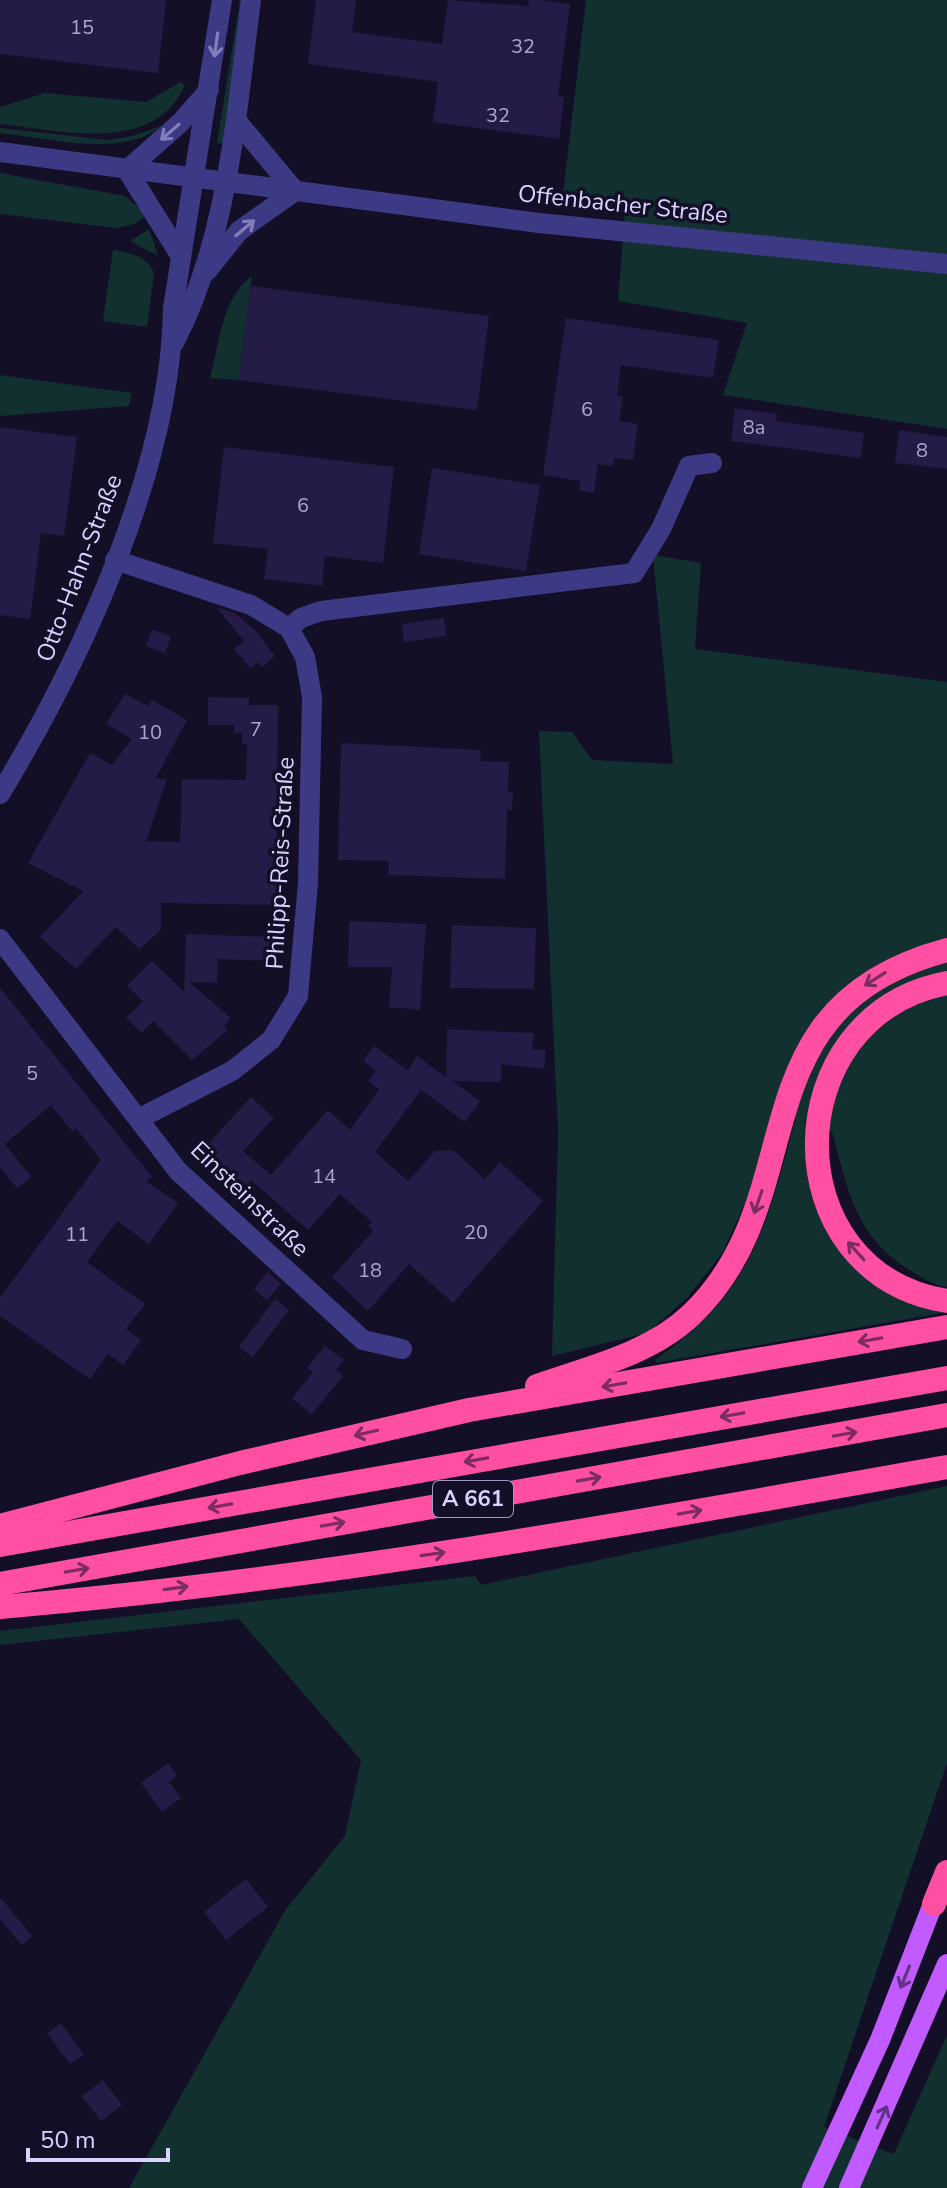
<svg xmlns="http://www.w3.org/2000/svg" width="947" height="2188" font-family="'Nunito Sans',sans-serif">
  <rect width="100%" height="100%" fill="#130f26"/>
  <g fill="#12302f">
    <path d="M240,0H244L225,144L217,143Z"/>
    <path d="M586,0H947V429L723,395L747,323L618,301L625,211L562,202Z"/>
    <path d="M180,82L185,85C154,156 59,130 0,124V107L45,93L146,102Z"/>
    <path d="M163,125C122,159 49,138 0,133V128L108,140L133,136Z"/>
    <path d="M0,173L125,196L147,215L134,224L116,228L0,214Z"/>
    <path d="M149,229L158,256L130,241Z"/>
    <path d="M113,250C129,253 148,256 154,273L147,327L103,321Z"/>
    <path d="M252,276L239,380L210,378C219,345 222,297 252,276Z"/>
    <path d="M0,375L124,392L132,393L129,406L0,416Z"/>
    <path d="M653,555L701,563L695,649L947,682V1287C932,1285 921,1277 908,1269C854,1235 848,1189 832,1132L810,1123L825,1220L947,1312L656,1363V1359C752,1294 767,1224 796,1118L777,1109L754,1184L723,1252L687,1298L647,1333L552,1356L558,1133L539,731L572,732L592,760L673,764Z"/>
    <path d="M947,1486V1763L824,2127L894,2154L947,2035V2188H129L286,1909L345,1836L361,1760L239,1619L0,1645V1631L475,1576L481,1585Z"/>
  </g>
  <g fill="#241b47">
    <path d="M0,0H166L158,73L0,54Z"/>
    <path d="M316,0H356L352,32L442,44L448,0L528,6L529,0H539L570,4L558,97H564L559,139L433,122L438,82L308,64Z"/>
    <path d="M251,286L489,316L477,410L239,380Z"/>
    <path d="M566,318L719,340L713,378L621,365L617,396L623,397L619,421L638,424L633,460L614,458L613,466L598,464L594,493L579,490L580,481L543,475Z"/>
    <path d="M735,408L777,414L776,421L864,433L861,458L731,441Z"/>
    <path d="M0,427L77,437L64,536L41,533L30,619L0,615Z"/>
    <path d="M899,430L947,437V469L895,463Z"/>
    <path d="M224,447L394,467L383,563L325,556L322,586L264,579L268,549L213,543Z"/>
    <path d="M432,468L540,485L526,571L419,554Z"/>
    <path d="M216,607L234,613L254,629L275,656L262,667L259,662L250,668L234,649L244,641Z"/>
    <path d="M444,618L446,636L404,642L402,624Z"/>
    <path d="M152,630L171,636L165,653L146,646Z"/>
    <path d="M125,694L148,706L152,700L187,720L156,778L167,779L146,841L180,842L182,779L246,780L247,744H242V733H234V725H208V697L249,698V705H278L276,905L161,903V930L139,949L116,927L76,969L40,937L83,891L28,863L90,753L112,765L132,739L106,724Z"/>
    <path d="M341,743L481,750L480,761L509,762L508,792H513L512,810H507L505,879L388,875L389,861L338,860Z"/>
    <path d="M349,921L426,924L420,1010L389,1007L392,967H348Z"/>
    <path d="M452,925L536,928L534,989L450,988Z"/>
    <path d="M186,934L272,937V961L218,959L217,983L189,982L231,1018L224,1027L228,1030L192,1060L153,1021L142,1033L126,1018L143,1001L127,986L152,961L184,992Z"/>
    <path d="M0,988L152,1177L146,1181L178,1203L149,1244L117,1221L87,1262L145,1304L126,1329L141,1340L123,1365L108,1354L90,1379L0,1316V1298L101,1160L76,1128L72,1131L51,1105L5,1144L31,1177L17,1188L0,1167Z"/>
    <path d="M447,1029L534,1033L532,1049L546,1050L544,1069L501,1064V1082L452,1081L480,1101L465,1122L421,1090L375,1152L408,1181L435,1151L453,1150L485,1179L500,1162L543,1201L453,1303L409,1264L368,1311L332,1277L373,1231L368,1226L372,1222L340,1194L308,1230L251,1180L240,1193L198,1155L251,1097L274,1118L243,1151L271,1175L328,1110L350,1130L379,1089L368,1081L376,1070L363,1061L374,1046L408,1070L417,1056L446,1077Z"/>
    <path d="M268,1272L281,1284L267,1300L254,1289Z"/>
    <path d="M275,1299L289,1310L253,1357L239,1347Z"/>
    <path d="M325,1346L344,1360L336,1370L343,1376L312,1414L292,1399L313,1372L307,1368Z"/>
    <path d="M168,1763L177,1776L169,1782L181,1798L162,1812L141,1783Z"/>
    <path d="M246,1879L268,1907L226,1940L204,1912Z"/>
    <path d="M0,1897L32,1936L22,1945L0,1919Z"/>
    <path d="M61,2023L84,2055L70,2064L47,2033Z"/>
    <path d="M103,2080L122,2105L101,2121L82,2096Z"/>
  </g>
  <g fill="none" stroke-linecap="round" stroke-linejoin="round">
    <g stroke="#3d3a85" stroke-width="20">
      <path d="M236,120L295,191"/>
      <path d="M0,152L539,223L947,264"/>
      <path d="M127,170L180,123L209,90"/>
      <path d="M127,170L180,255"/>
      <path d="M207,271L239,231L295,191"/>
      <path d="M174,343C228,239 236,115 251,0"/>
      <path d="M115,560L251,605L289,628L305,657L312,697L308,883L298,996L271,1040L232,1071L140,1118"/>
      <path d="M289,628L301,618L321,611L634,573L661,529L689,466L712,463"/>
      <path d="M0,794C82,659 171,468 173,308L222,0"/>
      <path d="M0,939L178,1171L363,1340L402,1349"/>
    </g>
    <g stroke="#c25bff" stroke-width="20">
      <path d="M812,2188L880,2040L938,1891"/>
      <path d="M849,2188L947,1964"/>
    </g>
    <g stroke="#ff4fa3" stroke-width="24">
      <path d="M947,983C775,1016 772,1273 947,1301"/>
      <path d="M537,1386C588,1368 650,1354 691,1315C817,1195 730,1008 947,950"/>
      <path d="M0,1526L240,1463L469,1410L947,1327"/>
      <path d="M0,1545L947,1378"/>
      <path d="M0,1584L947,1415"/>
      <path d="M0,1607C318,1580 633,1523 947,1467"/>
      <path d="M934,1904L947,1872"/>
    </g>
  </g>
  <defs><path id="oneway-shaft" d="M-6 0H5M1.5-3L5.5 0L1.5 3" fill="none" stroke-width="1.6" stroke-linecap="round" stroke-linejoin="round" transform="scale(2)"/></defs>
  <g stroke="#837fbc">
    <use href="#oneway-shaft" transform="translate(216 45) rotate(98)"/>
    <use href="#oneway-shaft" transform="translate(170 132) rotate(139)"/>
    <use href="#oneway-shaft" transform="translate(245 228) rotate(-40)"/>
  </g>
  <g stroke="#7d2c5e">
    <use href="#oneway-shaft" transform="translate(875 979) rotate(148)"/>
    <use href="#oneway-shaft" transform="translate(758 1202) rotate(109)"/>
    <use href="#oneway-shaft" transform="translate(856 1251) rotate(-132)"/>
    <use href="#oneway-shaft" transform="translate(870 1340) rotate(170)"/>
    <use href="#oneway-shaft" transform="translate(614 1385) rotate(170)"/>
    <use href="#oneway-shaft" transform="translate(732 1415) rotate(170)"/>
    <use href="#oneway-shaft" transform="translate(366 1433) rotate(167)"/>
    <use href="#oneway-shaft" transform="translate(845 1434) rotate(-10)"/>
    <use href="#oneway-shaft" transform="translate(476 1460) rotate(170)"/>
    <use href="#oneway-shaft" transform="translate(589 1479) rotate(-10)"/>
    <use href="#oneway-shaft" transform="translate(220 1506) rotate(170)"/>
    <use href="#oneway-shaft" transform="translate(690 1512) rotate(-10)"/>
    <use href="#oneway-shaft" transform="translate(333 1524) rotate(-10)"/>
    <use href="#oneway-shaft" transform="translate(433 1554) rotate(-8)"/>
    <use href="#oneway-shaft" transform="translate(77 1570) rotate(-10)"/>
    <use href="#oneway-shaft" transform="translate(176 1588) rotate(-8)"/>
  </g>
  <g stroke="#623188">
    <use href="#oneway-shaft" transform="translate(905 1977) rotate(112)"/>
    <use href="#oneway-shaft" transform="translate(882 2117) rotate(-66)"/>
  </g>
  <g text-anchor="middle" dominant-baseline="central" stroke-width="7" stroke-linejoin="round" paint-order="stroke">
    <g font-size="20" fill="#aca6d1">
      <text x="82" y="27">15</text>
      <text x="523" y="46">32</text>
      <text x="498" y="115">32</text>
      <text x="587" y="409">6</text>
      <text x="754" y="427">8a</text>
      <text x="922" y="450">8</text>
      <text x="303" y="505">6</text>
      <text x="256" y="729">7</text>
      <text x="150" y="732">10</text>
      <text x="32" y="1073">5</text>
      <text x="324" y="1176">14</text>
      <text x="476" y="1232">20</text>
      <text x="77" y="1234">11</text>
      <text x="370" y="1270">18</text>
    </g>
    <rect fill="#130f26" stroke="#9e99be" stroke-width="2" x="433" y="1481" width="80" height="36" rx="6"/>
    <g font-size="22" font-weight="bold" fill="#d9d4ff">
      <text x="473" y="1499">A 661</text>
    </g>
    <g font-size="24" fill="#d9d4ff" stroke="#130f26">
      <text transform="translate(623 204) rotate(6)">Offenbacher Straße</text>
      <text transform="translate(79 568) rotate(-69)">Otto-Hahn-Straße</text>
      <text transform="translate(280 863) rotate(-87)">Philipp-Reis-Straße</text>
      <text transform="translate(250 1199) rotate(44)">Einsteinstraße</text>
    </g>
  </g>
  <path d="M28 2148v12h140v-12" fill="none" stroke="#d9d4ff" stroke-width="4"/>
  <text x="40" y="2148" font-size="24" fill="#d9d4ff" stroke="#130f26" stroke-width="6" paint-order="stroke">50 m</text>
</svg>
